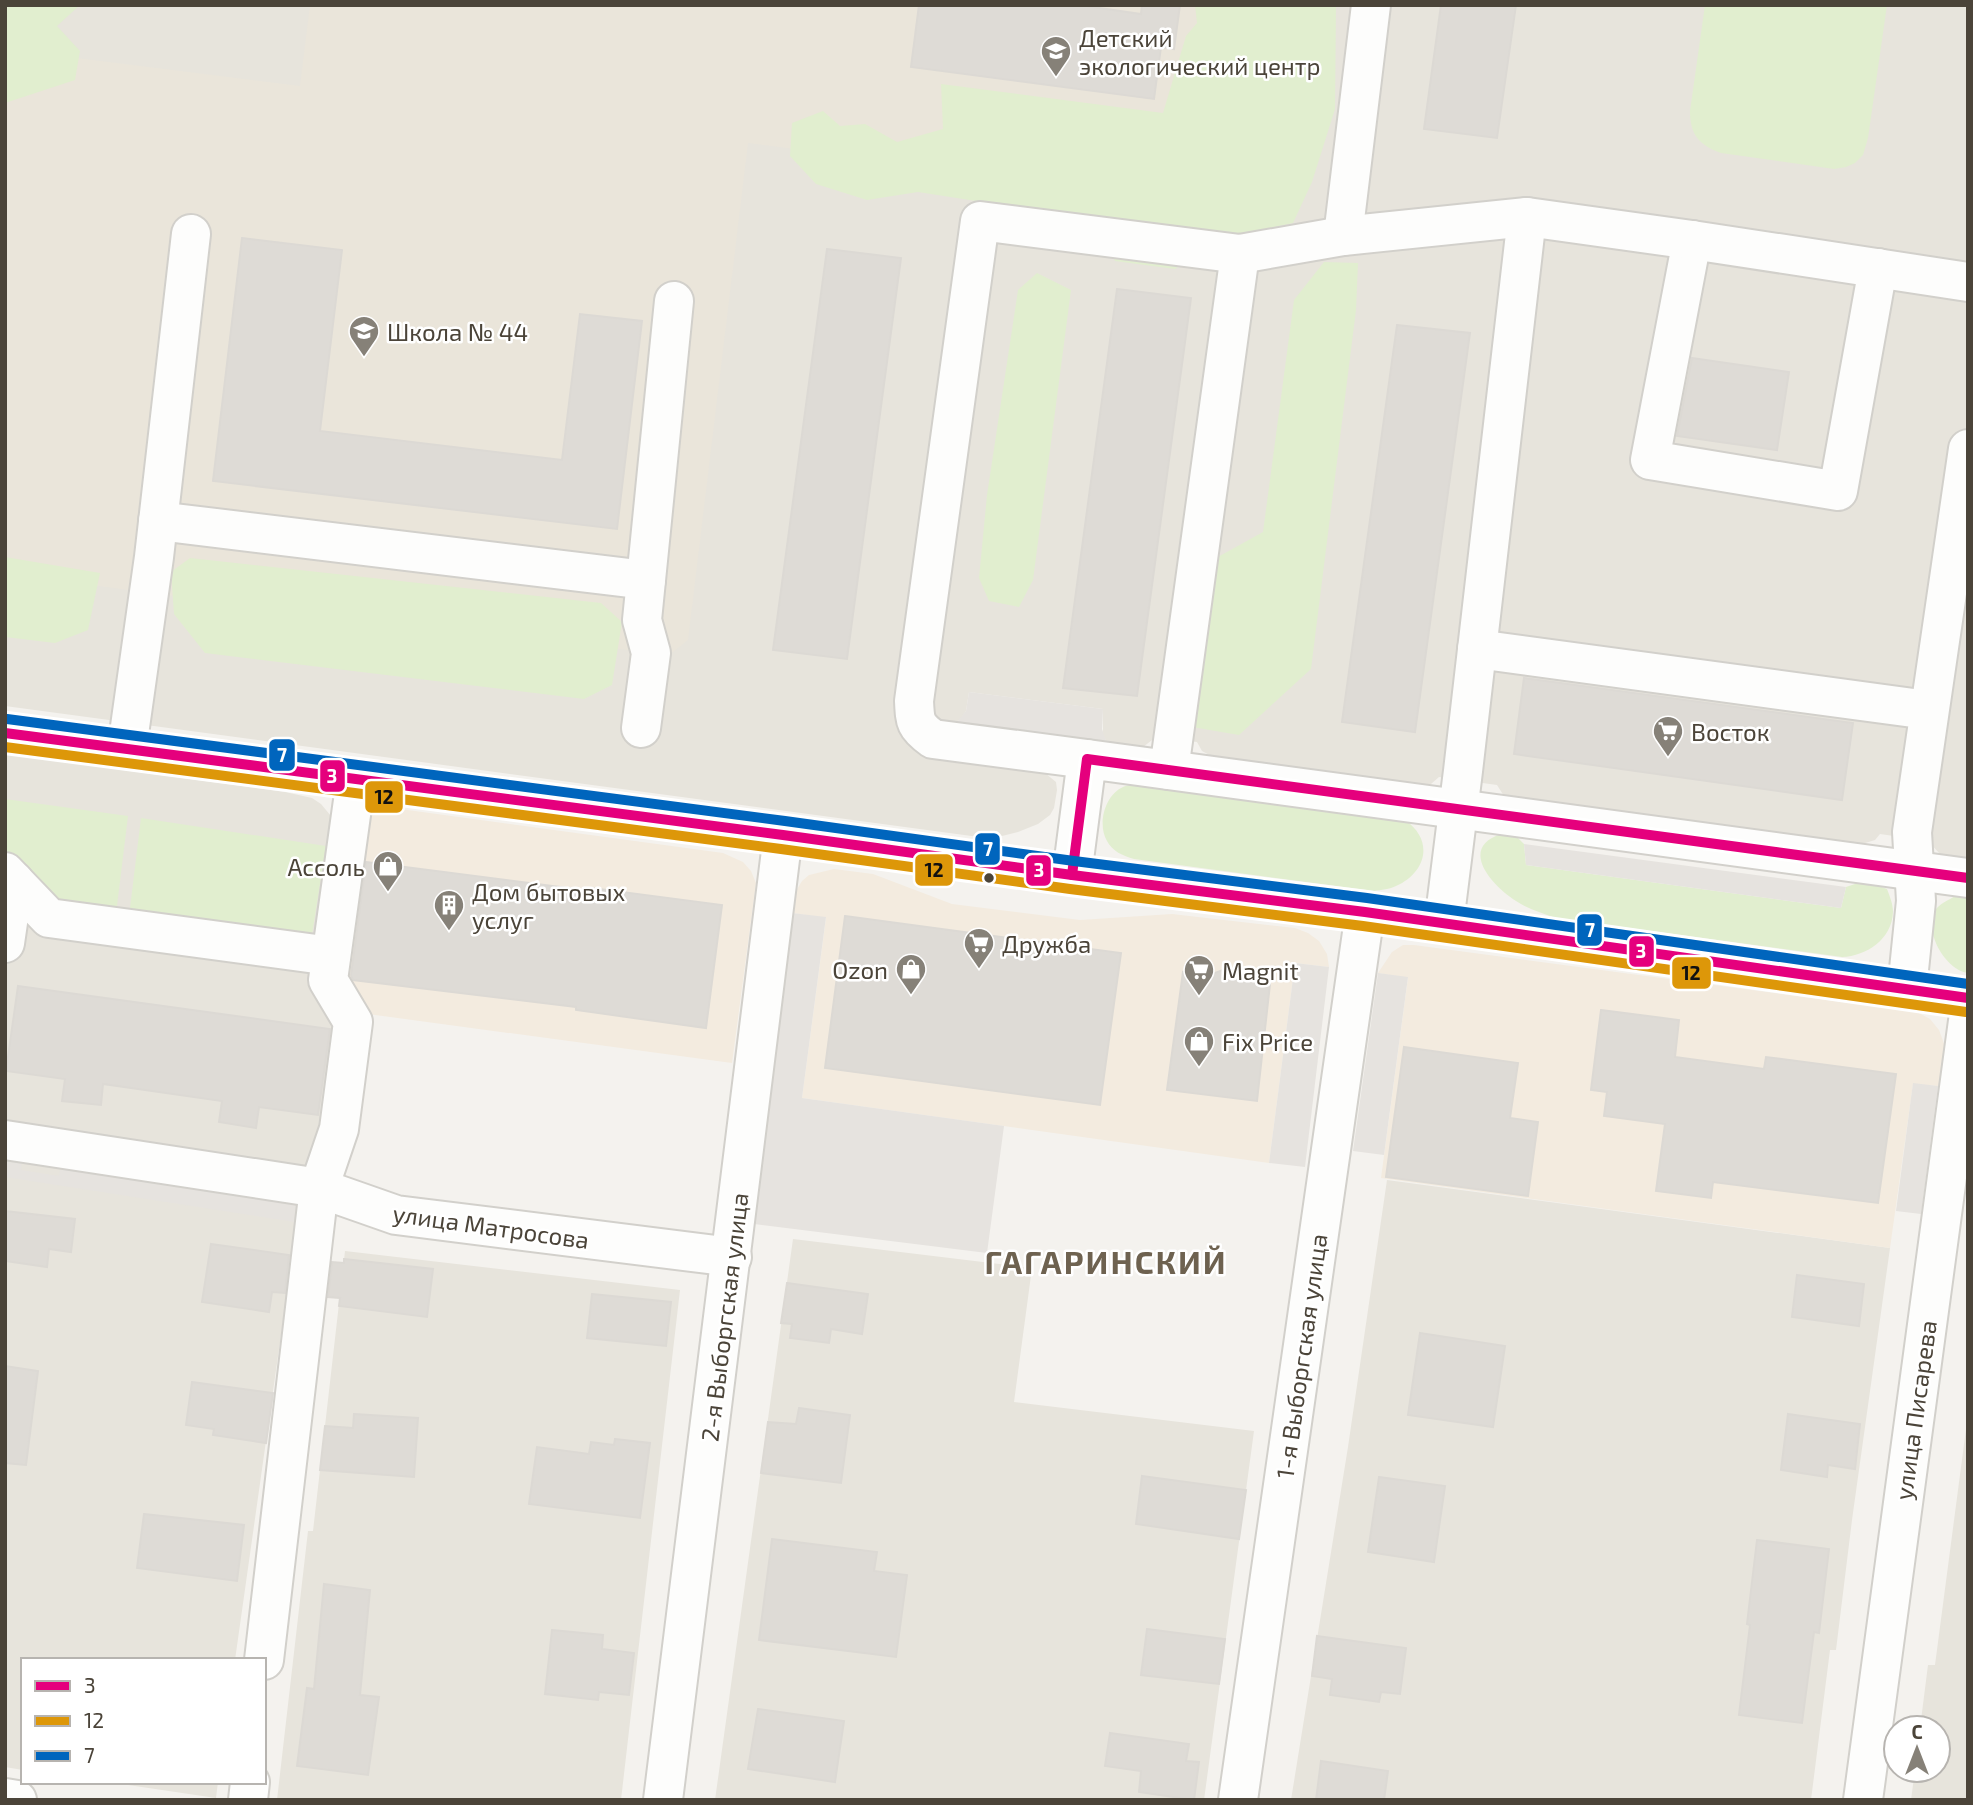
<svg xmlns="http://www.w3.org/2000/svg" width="1973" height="1805" font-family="'Exo 2',sans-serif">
  <rect width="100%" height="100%" fill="#f4f2ee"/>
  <g fill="#e7e4dc">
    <path d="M5,5H1968V854L1965,858L1953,860L1940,854L1928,841L1880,834L1875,840L1862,844H1850L1504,796L1497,785L1439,777L1431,784L1417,785L1213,757L1202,751L1197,742L1156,737L1143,747L1114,745L1106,741L1103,735V709L969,692L966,711L962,717L957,722L948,724L1045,773L1056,782L1057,790L1054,808L1050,815L1038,824L1018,832L998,837H979L5,706Z"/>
    <path d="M5,754L285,792L312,798L321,804L331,816L353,1012L294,1243L235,1660H23V1770L5,1767Z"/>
    <path d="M1387,1180L1890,1248L1852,1520L1836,1650H1830L1811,1800H1291L1348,1447Z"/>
    <path d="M793,1239L1032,1268L1014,1402L1254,1431L1204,1800H715Z"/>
    <path d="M345,1251L680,1290L621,1800H277L308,1531H313Z"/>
    <path d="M1968,1414V1800H1911L1915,1770H1938V1728H1920L1928,1665H1935Z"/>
    <path d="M108,1782H218L216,1798Z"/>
  </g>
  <g fill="#f3ebdf">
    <path d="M383,808H393L723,853L743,862L751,871L756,883L732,1063L353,1012L328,965L368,817L375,811Z"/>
    <path d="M834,869L873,874L952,904L1080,920L1172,914L1295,928L1308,933L1319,941L1327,954L1329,967L1295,963L1269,1163L802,1098L826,918L792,913L796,891L802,881L809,875Z"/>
    <path d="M1403,945H1414L1917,1012L1930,1019L1939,1030L1946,1049L1943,1078L1938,1086L1913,1084L1890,1248L1381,1178L1408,978L1378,973L1392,952Z"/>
  </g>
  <path fill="#eae5da" d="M310,5H1298L1271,211L748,143L688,640L669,655L150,593L5,573V49L300,86Z"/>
  <g fill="#e1eecf">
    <path d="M5,5H80L57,26L80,51L75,80L5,103Z"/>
    <path d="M1195,5H1336L1335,109L1312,182L1293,223L1219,239L1175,269L1115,261L1091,219L918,192L867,200L816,184L790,156L792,123L823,111L840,126L865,124L897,142L943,129L941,84L1163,113L1186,36L1197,23Z"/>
    <path d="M1705,5H1887L1868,138L1863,155L1855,163L1846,167L1834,169L1721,153C1699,145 1690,135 1690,111Z"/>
    <path d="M1324,262L1358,263L1356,310L1311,669L1239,735L1192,727L1198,568L1263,532L1294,300Z"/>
    <path d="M1037,273L1071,290L1033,580L1019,607L989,601L979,578L987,495L1018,290Z"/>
    <path d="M5,557L100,573L88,630L55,643L5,637Z"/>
    <path d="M190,558L601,603L622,622L612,685L584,699L205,653L174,614L171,572Z"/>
    <path d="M1140,784L1405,820C1434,840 1427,872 1396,886C1390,889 1381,890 1374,891L1134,859C1123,856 1112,851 1107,841C1097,824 1105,795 1123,787C1127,785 1135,784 1140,784Z"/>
    <path d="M5,799L128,816L116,914L54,907L5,859Z"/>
    <path d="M141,818L326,846L311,941L129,916Z"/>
    <path d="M1501,834L1518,838L1524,844L1526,865L1841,908L1846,887C1863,880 1871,882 1887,889C1890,897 1893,904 1893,912C1892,939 1867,956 1842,957L1556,918C1542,913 1528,909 1516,901C1492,886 1458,848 1501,834Z"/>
    <path d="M1955,896L1968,898V973C1945,970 1922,929 1936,909C1941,903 1949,900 1955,896Z"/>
  </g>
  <g fill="#e6e3df" fill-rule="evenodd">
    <path d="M969,692L1103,709L1102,729L1106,741L957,722L966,711Z"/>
    <path d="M1524,844L1846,887L1841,908L1526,865Z"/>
    <path d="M792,913L826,917L802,1098L1004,1126L987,1253L754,1224Z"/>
    <path d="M1295,963L1329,967L1305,1167L1269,1163Z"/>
    <path d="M1378,973L1408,977L1384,1155L1353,1151Z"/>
    <path d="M1913,1083L1938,1086L1921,1214L1896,1211Z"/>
    <path d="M5,1151L305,1196L301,1223L5,1177ZM22,1157L61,1163L59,1176L21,1170Z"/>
  </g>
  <g fill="#dedbd6" stroke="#dcd9d4" stroke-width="2">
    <path d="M919,5H1079L1141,14L1142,5H1180L1174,49L1161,47L1154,99L911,67Z"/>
    <path d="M1441,5H1516L1497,138L1424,129Z"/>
    <path d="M242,238L342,250L320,431L562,460L580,314L642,321L617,529L213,481Z"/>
    <path d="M827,249L901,258L847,659L773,650Z"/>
    <path d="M1117,289L1191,298L1137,696L1063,688Z"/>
    <path d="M1397,325L1470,333L1415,732L1342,722Z"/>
    <path d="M1692,358L1789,372L1777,450L1677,436Z"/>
    <path d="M1524,678L1853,723L1842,800L1514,754Z"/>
    <path d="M366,862L591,891L592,888L722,905L706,1028L576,1010V1007L353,980L351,975Z"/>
    <path d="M845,916L1121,953L1100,1105L825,1068Z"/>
    <path d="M1228,968L1247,981L1270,984L1257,1101L1167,1090L1183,972L1207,976Z"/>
    <path d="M18,986L330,1029L318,1115L259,1107L256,1128L219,1122L222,1101L103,1084L101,1105L62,1101L65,1079L6,1071Z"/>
    <path d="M1601,1010L1679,1020L1675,1057L1764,1069L1766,1057L1896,1074L1878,1203L1713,1182L1711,1198L1656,1191L1665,1124L1604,1116L1607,1092L1591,1090Z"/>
    <path d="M1404,1047L1518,1063L1510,1118L1538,1122L1528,1196L1386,1177Z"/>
    <path d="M5,1211L75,1219L71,1252L49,1249L47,1267L5,1261Z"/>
    <path d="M211,1244L289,1255L285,1293L272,1292L269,1312L202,1302Z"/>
    <path d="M344,1259L433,1269L427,1317L339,1306L340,1298L328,1297L332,1262L344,1263Z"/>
    <path d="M1797,1275L1864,1284L1859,1326L1792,1317Z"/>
    <path d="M787,1283L868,1294L862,1334L831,1329L829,1343L790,1338L792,1324L781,1323Z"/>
    <path d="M592,1294L671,1302L666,1346L587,1338Z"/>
    <path d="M1420,1333L1505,1346L1493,1427L1408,1415Z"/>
    <path d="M5,1366L38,1371L26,1465L5,1463Z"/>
    <path d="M192,1382L273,1393L266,1443L213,1435L214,1429L186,1425Z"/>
    <path d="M799,1408L850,1415L841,1483L761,1473L768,1422L796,1424Z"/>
    <path d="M354,1414L418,1418L414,1477L320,1470L325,1426L353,1428Z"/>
    <path d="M1788,1414L1860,1424L1855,1469L1828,1465L1827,1477L1781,1470Z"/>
    <path d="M615,1439L650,1443L640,1518L529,1504L537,1447L589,1454L591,1442L614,1445Z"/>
    <path d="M1142,1476L1246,1490L1239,1539L1136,1524Z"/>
    <path d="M1379,1477L1445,1486L1434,1562L1368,1552Z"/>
    <path d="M144,1514L244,1525L237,1581L137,1568Z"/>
    <path d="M772,1539L877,1552L874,1571L907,1575L896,1657L759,1640Z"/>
    <path d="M1757,1540L1829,1549L1819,1633L1814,1632L1802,1723L1739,1715L1750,1625L1747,1624Z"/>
    <path d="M324,1584L370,1590L360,1695L379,1697L368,1775L297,1766L307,1688L314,1689Z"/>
    <path d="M1147,1629L1225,1639L1219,1684L1141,1675Z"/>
    <path d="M552,1630L603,1635L602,1649L634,1653L629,1695L599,1692L598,1700L545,1694Z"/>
    <path d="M1317,1636L1406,1648L1400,1694L1381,1692L1379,1702L1330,1695L1332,1679L1312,1676Z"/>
    <path d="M758,1709L844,1721L835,1782L748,1769Z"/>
    <path d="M1110,1733L1189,1744L1186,1761L1199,1762L1194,1800L1139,1792L1141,1771L1105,1766Z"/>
    <path d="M1321,1761L1388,1771L1384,1800H1316Z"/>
  </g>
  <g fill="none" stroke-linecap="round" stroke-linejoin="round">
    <g stroke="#d2d0cb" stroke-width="42">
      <g id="minor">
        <path d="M1343,236L1371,5"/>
        <path d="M1692,240L1650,460L1838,491L1878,268"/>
        <path d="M158,521L646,580"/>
        <path d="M1477,649L1928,710"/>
        <path d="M641,728L651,653L642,620L674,301"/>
        <path d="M127,748L154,557L191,234"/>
        <path d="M1087,759L933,739C915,726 915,722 914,701L980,221L1240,254L1343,236L1527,217L1692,240L1968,282"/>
        <path d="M1169,770L1240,254"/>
        <path d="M5,872L49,918L331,956"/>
        <path d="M1072,875L1087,759L1968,878"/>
        <path d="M1444,923L1463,771L1527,217"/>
        <path d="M5,943L14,881"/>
        <path d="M1907,989L1916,901L1912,832L1968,449"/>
        <path d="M5,1140L319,1188L396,1215L732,1257"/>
        <path d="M264,1660L319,1188L339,1129L353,1022L328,980L356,779"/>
        <path d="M5,1798L17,1800"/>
        <path d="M248,1800L250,1782"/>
        <path d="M663,1800L783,835"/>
        <path d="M1238,1800L1365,912"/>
        <path d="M1863,1800L1968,1021"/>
      </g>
    </g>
    <g stroke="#d6cebb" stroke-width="42">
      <path id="major" d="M5,733L783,835L1072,875L1365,912L1968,998"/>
    </g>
    <use href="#minor" stroke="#fdfdfc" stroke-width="38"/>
    <use href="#major" stroke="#f2efe6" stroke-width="38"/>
    <g stroke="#fff" stroke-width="16">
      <g id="bus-1">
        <path d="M5,733L783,835L1072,875L1365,912L1968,998"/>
        <path d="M1072,875L1087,759L1968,878"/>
      </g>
    </g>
    <g stroke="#fff" stroke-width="16">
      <path id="bus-2" d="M5,747L781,849L1070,889L1363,926L1966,1012"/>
    </g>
    <g stroke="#fff" stroke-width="16">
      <path id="bus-3" d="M7,719L785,821L1074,861L1367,898L1968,984"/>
    </g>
    <use href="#bus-1" stroke="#e5007d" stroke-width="10"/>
    <use href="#bus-2" stroke="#dd9709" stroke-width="10"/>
    <use href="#bus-3" stroke="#0065bd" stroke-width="10"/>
  </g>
  <defs>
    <g id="school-pin" transform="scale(1.575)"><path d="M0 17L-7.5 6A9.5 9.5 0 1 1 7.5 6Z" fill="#868178" stroke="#fff"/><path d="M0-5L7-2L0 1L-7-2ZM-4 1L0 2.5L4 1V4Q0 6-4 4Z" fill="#fff"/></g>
    <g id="supermarket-pin" transform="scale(1.575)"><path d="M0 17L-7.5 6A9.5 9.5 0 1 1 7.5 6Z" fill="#868178" stroke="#fff"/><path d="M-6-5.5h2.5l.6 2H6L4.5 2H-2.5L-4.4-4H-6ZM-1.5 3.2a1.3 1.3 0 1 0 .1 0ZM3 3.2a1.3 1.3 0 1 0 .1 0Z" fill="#fff"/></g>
    <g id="shop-pin" transform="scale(1.575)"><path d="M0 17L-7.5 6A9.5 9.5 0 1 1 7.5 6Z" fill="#868178" stroke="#fff"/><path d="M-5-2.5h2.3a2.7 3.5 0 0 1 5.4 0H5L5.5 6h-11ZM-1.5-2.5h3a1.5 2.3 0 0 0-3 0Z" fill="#fff"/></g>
    <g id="building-pin" transform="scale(1.575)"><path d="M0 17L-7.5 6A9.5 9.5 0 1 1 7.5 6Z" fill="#868178" stroke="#fff"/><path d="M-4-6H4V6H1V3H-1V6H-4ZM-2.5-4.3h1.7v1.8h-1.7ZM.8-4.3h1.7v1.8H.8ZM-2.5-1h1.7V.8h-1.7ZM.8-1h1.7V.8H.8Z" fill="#fff"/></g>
  </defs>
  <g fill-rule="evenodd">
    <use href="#school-pin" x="1056" y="51"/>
    <use href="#school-pin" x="364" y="331"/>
    <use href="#supermarket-pin" x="1668" y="731"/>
    <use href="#shop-pin" x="388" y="866"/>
    <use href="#building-pin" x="449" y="905"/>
    <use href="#supermarket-pin" x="979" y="943"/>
    <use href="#shop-pin" x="911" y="969"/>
    <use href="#supermarket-pin" x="1199" y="970"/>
    <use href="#shop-pin" x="1199" y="1041"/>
  </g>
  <circle fill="#4b4439" stroke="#fff" stroke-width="2.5" cx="989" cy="878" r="6"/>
  <g text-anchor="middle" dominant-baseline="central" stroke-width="5" stroke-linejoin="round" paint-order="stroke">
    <g font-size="24" fill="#4b4439" stroke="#fff" text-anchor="start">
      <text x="1079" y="37">Детский<tspan x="1079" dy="28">экологический центр</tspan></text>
      <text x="387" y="331">Школа № 44</text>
      <text x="1691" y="731">Восток</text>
      <text x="365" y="866" text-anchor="end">Ассоль</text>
      <text x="472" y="891">Дом бытовых<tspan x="472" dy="28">услуг</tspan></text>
      <text x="1002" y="943">Дружба</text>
      <text x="888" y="969" text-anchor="end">Ozon</text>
      <text x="1222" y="970">Magnit</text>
      <text x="1222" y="1041">Fix Price</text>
    </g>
    <g font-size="24" fill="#4b4439" stroke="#fff">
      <text transform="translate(491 1226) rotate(8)">улица Матросова</text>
      <text transform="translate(724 1317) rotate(-83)">2-я Выборгская улица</text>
      <text transform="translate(1301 1356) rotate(-82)">1-я Выборгская улица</text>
      <text transform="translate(1915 1410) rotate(-82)">улица Писарева</text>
    </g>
    <g font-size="32" font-weight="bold" letter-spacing="2" fill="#6e6250" stroke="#fff">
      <text x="1106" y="1261">ГАГАРИНСКИЙ</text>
    </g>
  </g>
  <g stroke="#fff" stroke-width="2.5">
    <rect x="268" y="738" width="28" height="34" rx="7" fill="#0065bd"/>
    <rect x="319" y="759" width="27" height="34" rx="7" fill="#e5007d"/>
    <rect x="364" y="780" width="40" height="34" rx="7" fill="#dd9709"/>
    <rect x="974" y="832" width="27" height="34" rx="7" fill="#0065bd"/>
    <rect x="914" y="853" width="40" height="34" rx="7" fill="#dd9709"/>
    <rect x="1025" y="854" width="27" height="33" rx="7" fill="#e5007d"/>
    <rect x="1576" y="913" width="27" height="34" rx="7" fill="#0065bd"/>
    <rect x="1628" y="935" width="27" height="33" rx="7" fill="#e5007d"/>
    <rect x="1671" y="956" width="41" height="34" rx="7" fill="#dd9709"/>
  </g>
  <g font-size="19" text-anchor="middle" font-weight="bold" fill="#fff">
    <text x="282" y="762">7</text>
    <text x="332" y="783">3</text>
    <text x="988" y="856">7</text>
    <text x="1039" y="877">3</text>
    <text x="1590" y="937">7</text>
    <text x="1641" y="958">3</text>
  </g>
  <g font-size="19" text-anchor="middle" font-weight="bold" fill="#111">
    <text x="384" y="804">12</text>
    <text x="934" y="877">12</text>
    <text x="1691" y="980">12</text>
  </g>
  <rect width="1973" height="1805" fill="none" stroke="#4b4439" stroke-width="14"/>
  <rect x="21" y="1658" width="245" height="126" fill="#ffffff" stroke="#b7b4b0" stroke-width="2"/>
  <rect x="35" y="1681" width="35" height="10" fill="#e5007d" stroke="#b7b4b0" stroke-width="2"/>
  <text x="84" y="1693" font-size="21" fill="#4b4439">3</text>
  <rect x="35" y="1716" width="35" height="10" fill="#dd9709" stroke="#b7b4b0" stroke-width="2"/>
  <text x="84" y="1728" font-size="21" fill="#4b4439">12</text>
  <rect x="35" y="1751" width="35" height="10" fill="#0065bd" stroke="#b7b4b0" stroke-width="2"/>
  <text x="84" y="1763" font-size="21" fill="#4b4439">7</text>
  <g transform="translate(1917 1749)"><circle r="33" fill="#ffffff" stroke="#b7b4b0" stroke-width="2"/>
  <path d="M0-5L12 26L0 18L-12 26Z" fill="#868178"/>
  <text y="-10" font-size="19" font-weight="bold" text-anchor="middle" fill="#4b4439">С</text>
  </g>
</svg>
